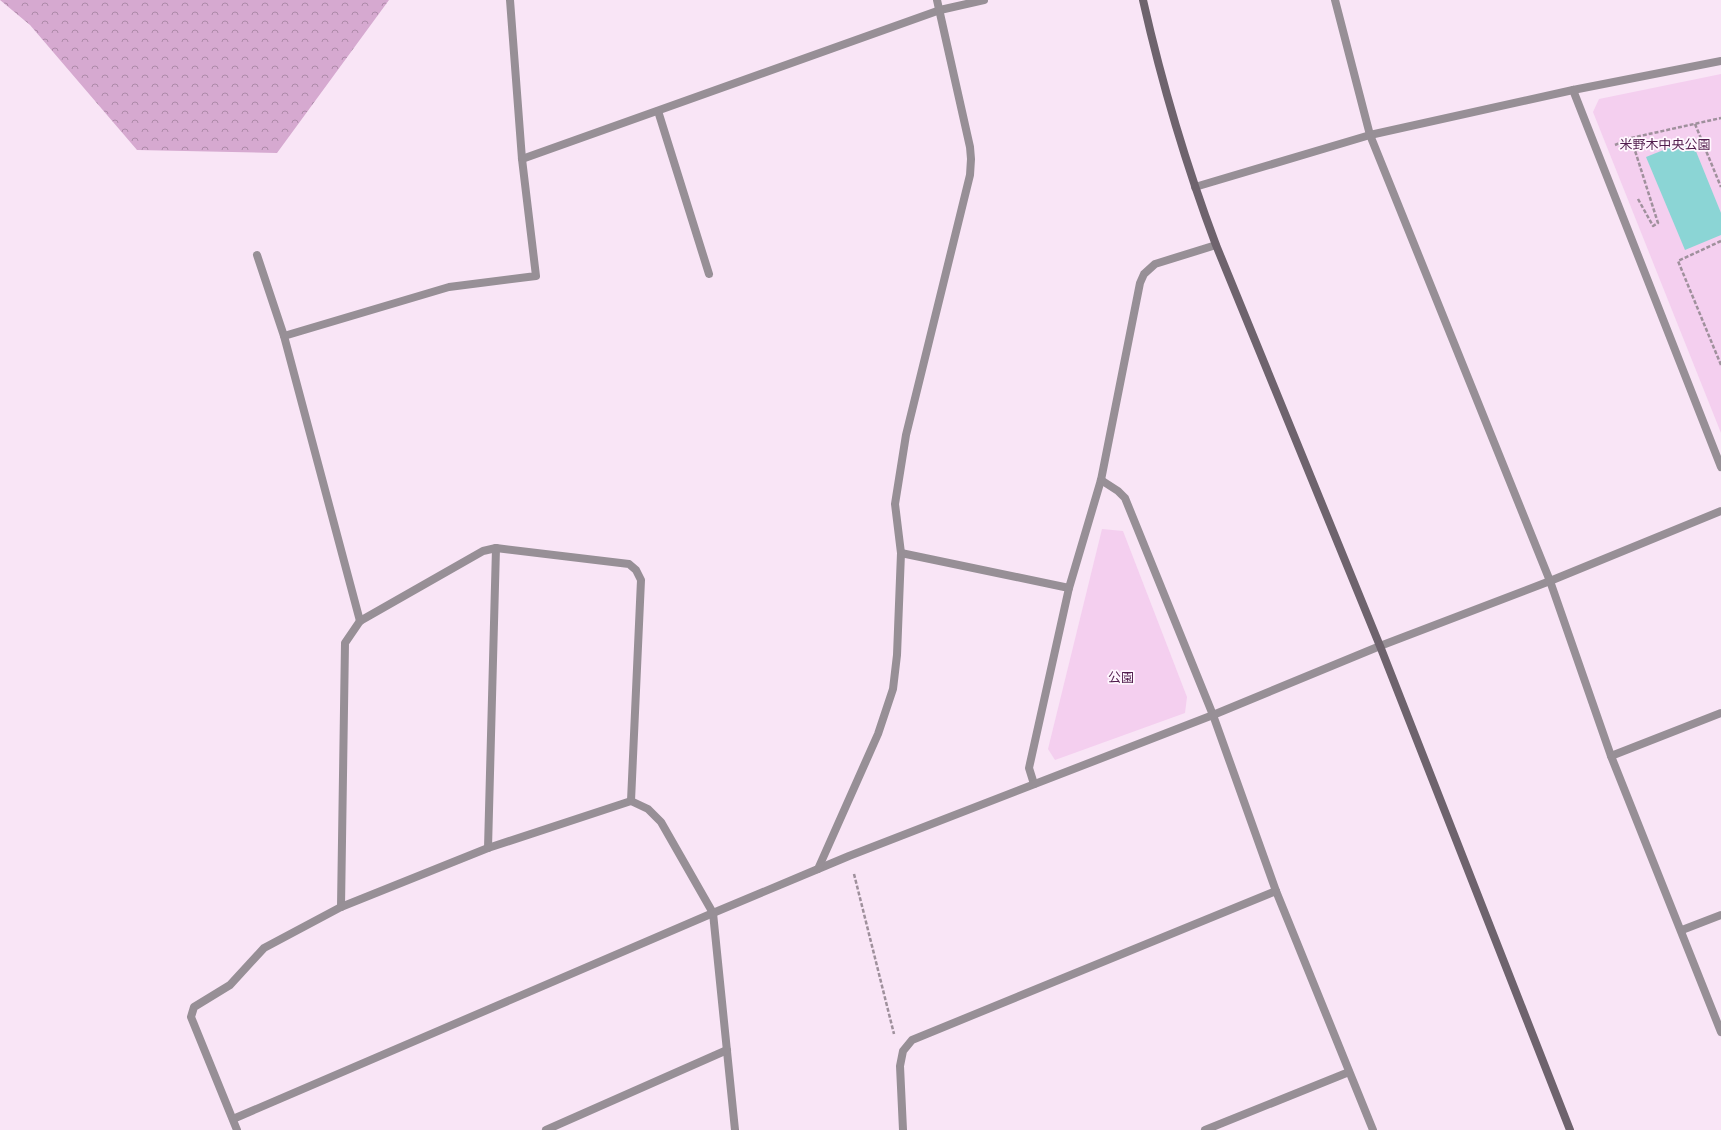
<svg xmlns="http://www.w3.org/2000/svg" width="1721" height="1130" font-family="Barlow,'Noto Sans JP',sans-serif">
  <defs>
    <pattern id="forest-crowns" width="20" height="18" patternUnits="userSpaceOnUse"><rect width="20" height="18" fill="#d6a9d0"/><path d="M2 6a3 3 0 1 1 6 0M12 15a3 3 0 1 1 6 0" fill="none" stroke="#ae8aa9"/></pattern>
  </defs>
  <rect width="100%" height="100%" fill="#f9e5f6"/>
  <path fill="url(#forest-crowns)" d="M0,0H389L277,153L137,150L30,25Z"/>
  <g fill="#f4cfef">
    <path d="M1721,74V433L1593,112L1599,99Z"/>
    <path d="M1102,529L1123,531L1187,697L1185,713L1055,760L1048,749Z"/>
  </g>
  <path fill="#8bd5d5" d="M1691,139L1721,213V235L1685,250L1646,157Z"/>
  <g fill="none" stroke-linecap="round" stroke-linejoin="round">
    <g stroke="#9f909c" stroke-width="2.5" stroke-dasharray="4 2" stroke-linecap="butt">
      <path d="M1695,124L1721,187"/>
      <path d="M1615,145L1631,138"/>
      <path d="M1638,199L1653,226L1658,223L1631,138L1721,118"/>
      <path d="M1721,241L1678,261L1721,365"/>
      <path d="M854,874L894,1034"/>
    </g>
    <g stroke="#978f96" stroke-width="8">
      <path d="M1335,0L1370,135L1550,581L1611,756L1721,1032"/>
      <path d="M1573,90L1721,467"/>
      <path d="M658,111L709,274"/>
      <path d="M522,159L940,10L984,0"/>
      <path d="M1195,187L1370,135L1573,90L1721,61"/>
      <path d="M257,255L284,336"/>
      <path d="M1101,480L1118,491L1125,498L1213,715L1276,891L1373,1130"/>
      <path d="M901,553L1069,588"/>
      <path d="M360,621L284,336L449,287L536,276L522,159L510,0"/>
      <path d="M1611,756L1721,713"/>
      <path d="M1034,784L1029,768L1069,588L1101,480L1140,283L1144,274L1155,264L1216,245"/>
      <path d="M488,848L496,548"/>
      <path d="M818,869L849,856L1213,715L1380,646L1550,581L1721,511"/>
      <path d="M341,907L345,643L360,621L483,551L496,548L629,564L636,570L641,580L631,801L648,809L661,822L713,913L735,1130"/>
      <path d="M1682,930L1721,915"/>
      <path d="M233,1119L713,913L818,869L878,734L893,689L897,655L901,553L895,504L906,435L970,175L971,159L970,147L937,0"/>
      <path d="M237,1130L191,1017L194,1007L230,985L264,948L341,907L488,848L631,801"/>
      <path d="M546,1130L727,1050"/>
      <path d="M903,1130L900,1066L903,1051L912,1040L1276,891"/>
      <path d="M1205,1130L1349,1072"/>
    </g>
    <path stroke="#6e636d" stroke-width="8" d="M1143,0C1162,84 1186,165 1216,245L1380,646L1570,1130"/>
  </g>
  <g text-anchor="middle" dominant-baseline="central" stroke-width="3.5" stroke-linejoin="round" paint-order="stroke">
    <g font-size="13" fill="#511c4d" stroke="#fff7fe">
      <text x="1665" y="144">米野木中央公園</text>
      <text x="1121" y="677">公園</text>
    </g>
  </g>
</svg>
